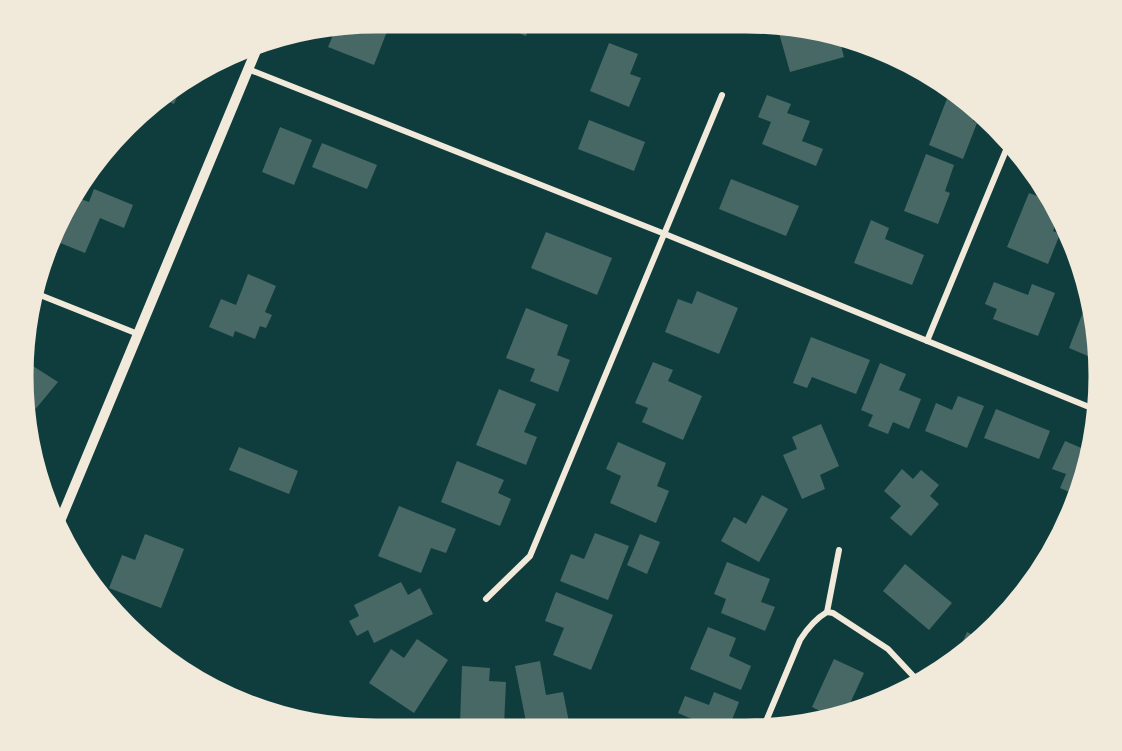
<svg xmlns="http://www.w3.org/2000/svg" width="1122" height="751" font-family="'Roboto Condensed',sans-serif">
  <rect width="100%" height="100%" fill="#0f3d3e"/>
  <g fill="#486865">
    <path d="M376,21H391L374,65L328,47L336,28Z"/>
    <path d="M494,23H527L530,25L526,36Z"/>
    <path d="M594,24L611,25L605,33Z"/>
    <path d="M799,27L816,28L819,40L838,35L844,57L790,72L779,33Z"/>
    <path d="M609,43L638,54L630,74L641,78L629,107L590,91Z"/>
    <path d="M178,81L183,82L174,104L160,98Z"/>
    <path d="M950,91L977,110L973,121L977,123L963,159L929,145Z"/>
    <path d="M767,95L791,104L787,113L810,121L802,141L823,149L816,166L762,144L771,122L758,117Z"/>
    <path d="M589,120L645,142L634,171L578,149Z"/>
    <path d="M280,127L312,140L294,185L262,172Z"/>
    <path d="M322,143L377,165L367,189L312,167Z"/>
    <path d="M926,154L954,165L945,191L950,193L938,224L904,211Z"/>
    <path d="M731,179L799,206L786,236L719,209Z"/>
    <path d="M94,189L133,205L124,228L100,218L85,253L53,240L73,196L89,202Z"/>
    <path d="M1029,193L1048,200L1059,217L1053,231L1060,234L1048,264L1007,247Z"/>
    <path d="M871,220L889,228L885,239L924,255L912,285L854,263Z"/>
    <path d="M546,232L612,258L597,295L531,268Z"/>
    <path d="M248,274L276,286L265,312L272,315L266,328L260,326L255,339L235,331L233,337L209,327L221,299L236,305Z"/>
    <path d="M994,282L1028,295L1032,284L1055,293L1038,336L993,319L997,309L985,304Z"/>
    <path d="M697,291L738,308L719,354L665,332L678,299L692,304Z"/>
    <path d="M1085,307L1088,308L1097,353L1095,359L1069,348Z"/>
    <path d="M526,308L568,325L557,355L570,360L558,392L530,381L535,369L506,358Z"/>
    <path d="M811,337L870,360L856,394L812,377L807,388L793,383Z"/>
    <path d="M22,359L58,382L33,412L25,407Z"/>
    <path d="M653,362L673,370L668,381L702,396L683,440L642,422L648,408L635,403Z"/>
    <path d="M880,363L906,374L899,390L921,399L909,429L893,422L888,434L868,426L873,415L861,410Z"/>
    <path d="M499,389L536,404L524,432L537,437L526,465L476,445Z"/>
    <path d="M958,396L984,406L967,448L925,431L936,403L952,410Z"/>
    <path d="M996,409L1050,431L1039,459L984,438Z"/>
    <path d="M26,415L33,418L27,433Z"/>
    <path d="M821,424L839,466L820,475L825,489L802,499L783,455L797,449L792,437Z"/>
    <path d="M1065,441L1086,450L1080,483L1074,494L1060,488L1066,474L1052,469Z"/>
    <path d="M618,442L666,463L657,486L669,491L656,523L610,503L621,476L606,469Z"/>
    <path d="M239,447L298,471L289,494L229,470Z"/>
    <path d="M457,461L504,480L498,493L511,499L500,526L441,502Z"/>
    <path d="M902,469L913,479L921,470L939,485L930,496L939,504L911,536L890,518L901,506L884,491Z"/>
    <path d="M762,495L788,509L759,562L721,541L734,517L746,524Z"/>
    <path d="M399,506L456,529L446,553L431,548L421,573L378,556Z"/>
    <path d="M595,533L629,546L608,600L560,581L571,554L584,559Z"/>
    <path d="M145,534L184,549L161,608L109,588L122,555L135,560Z"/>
    <path d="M640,534L660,542L647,574L627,565Z"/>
    <path d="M727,562L770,579L761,602L775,607L765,631L721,613L726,599L714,594Z"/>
    <path d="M905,564L952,603L929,630L883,591Z"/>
    <path d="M401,582L408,595L420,588L433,614L374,643L368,630L357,636L349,621L359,616L354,605Z"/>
    <path d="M556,592L613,615L591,670L553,655L564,628L545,621Z"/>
    <path d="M708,627L736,638L729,656L751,666L741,690L690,669Z"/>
    <path d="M967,632L979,638L958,653Z"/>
    <path d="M417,639L448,660L414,713L369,683L391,649L404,658Z"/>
    <path d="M834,659L864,673L847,710L826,714L812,707Z"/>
    <path d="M540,661L546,695L563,692L570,727H527L515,666Z"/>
    <path d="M462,666L490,668L489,681L506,682L504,726L460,724Z"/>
    <path d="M714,692L739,702L728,730L688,729L692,719L678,713L685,696L709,705Z"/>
  </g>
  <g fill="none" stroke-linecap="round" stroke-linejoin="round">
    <g stroke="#f1e9da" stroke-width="6">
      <path d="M248,69L665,234L1094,409"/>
      <path d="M35,293L138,334"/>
      <path d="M927,341L1009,143"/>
      <path d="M486,599L530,556L722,95"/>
      <path d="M827,612L833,613L888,649L917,680"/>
      <path d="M764,726L800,640C807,629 815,619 827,612L839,550"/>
    </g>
    <path stroke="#f1e9da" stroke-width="10" d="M58,526L260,41"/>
  </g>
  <path d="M0 0H1122V751H0ZM376 32H746A344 344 0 0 1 1090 376V376A344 344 0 0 1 746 720H376A344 344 0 0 1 32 376V376A344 344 0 0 1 376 32Z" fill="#f1e9da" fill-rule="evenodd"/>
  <path fill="none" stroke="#f1e9da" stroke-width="3" d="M376 32H746A344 344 0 0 1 1090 376V376A344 344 0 0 1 746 720H376A344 344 0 0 1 32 376V376A344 344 0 0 1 376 32Z"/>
</svg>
